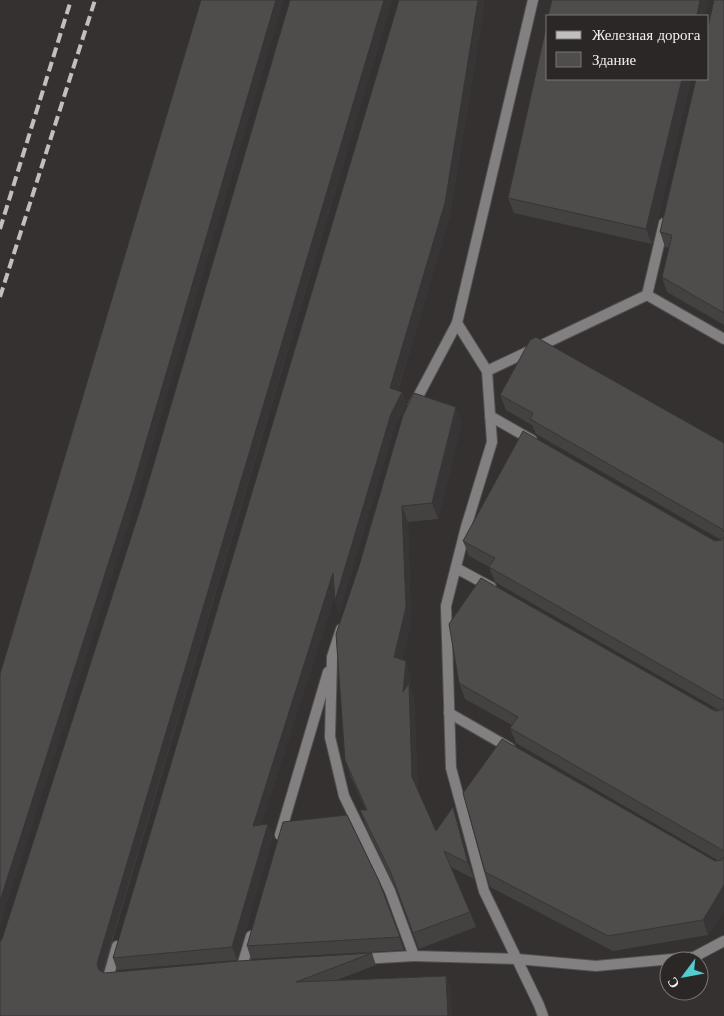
<svg xmlns="http://www.w3.org/2000/svg" width="724" height="1016" font-family="'Libre Baskerville',serif">
  <rect width="100%" height="100%" fill="#353131"/>
  <g fill="none" stroke-linecap="round" stroke-linejoin="round">
    <g stroke="#535050" stroke-width="12">
      <g id="service">
        <path d="M533,0L457,323L487,371L492,442L466,527L446,606L451,768L484,891L539,1005L543,1016"/>
        <path d="M647,295L664,223"/>
        <path d="M647,295L724,339"/>
        <path d="M487,371L647,295"/>
        <path d="M413,406L457,323"/>
        <path d="M490,416L532,440"/>
        <path d="M456,568L491,587"/>
        <path d="M341,629L332,657L330,737L344,796L390,891L414,956L517,959L596,966L694,957L724,941"/>
        <path d="M449,713L510,748"/>
        <path d="M280,835L328,672"/>
        <path d="M361,959L414,956"/>
        <path d="M249,965L242,966L251,936"/>
        <path d="M114,978H108L117,946"/>
      </g>
    </g>
    <use href="#service" stroke="#828080" stroke-width="10"/>
    <g stroke="#c2bfbf" stroke-width="4" stroke-dasharray="10 5" stroke-linecap="butt">
      <path d="M0,229L71,0"/>
      <path d="M0,297L95,0"/>
    </g>
  </g>
  <g fill="#444141">
    <path d="M290,0H392L103,972L104,973L372,953L376,965L337,980L446,976L450,988L452,1016H0L2,939L144,497Z"/>
    <path d="M724,0V325L667,292L662,277L669,248L665,247L660,232Z"/>
    <path d="M484,6L450,215L398,391L402,392L407,404L395,426L339,613L335,601V595L261,825L268,824L273,836L237,960L117,970L113,958Z"/>
    <path d="M548,79H691L652,244L514,213L508,198Z"/>
    <path d="M500,395L724,443V910L708,935L613,951L490,887L485,872L719,861L516,743L510,728L512,725L465,699L459,683L719,710L495,582L489,567L469,556L463,541L721,540L536,434L532,425L506,410Z"/>
    <path d="M462,422L438,519L408,522L411,623L402,660L411,677L410,687L414,698L418,790L436,831L453,807L458,822L474,879L451,867L470,912L476,927L419,949L396,889L366,826L360,810H366L350,775L345,760L359,566Z"/>
    <path d="M379,881L404,950L251,959L247,946Z"/>
  </g>
  <g fill="#373535">
    <path d="M276,0H284L135,505L0,927V901Z"/>
    <path d="M384,0H392L101,976L103,983L97,964Z"/>
    <path d="M478,0H485L484,6L450,215L395,400L390,388Z"/>
    <path d="M700,0H709L705,16H697Z"/>
    <path d="M682,79H691L652,244L646,229Z"/>
    <path d="M402,392L407,404L395,426L339,613L335,601L391,414Z"/>
    <path d="M456,407L462,422L438,519L432,503Z"/>
    <path d="M402,506L408,522L411,623L399,672L394,657Z"/>
    <path d="M333,573L338,586L257,838L253,826Z"/>
    <path d="M406,661L411,677L410,687L414,698L418,792L412,777L403,692Z"/>
    <path d="M453,807L458,822L474,879L468,863Z"/>
    <path d="M268,824L273,836L237,960L232,947Z"/>
    <path d="M724,885V910L708,935L703,920Z"/>
    <path d="M446,976L450,988L452,1016H448Z"/>
  </g>
  <g fill="#4f4c4c" stroke="#373535">
    <path d="M201,0H276L131,493L0,901V674Z"/>
    <path d="M290,0H384L97,964L99,970L104,973L238,961L372,953L296,982L446,976L448,1016H0V942L2,939L144,497Z"/>
    <path d="M399,0H478L445,203L390,388L402,392L391,414L335,601L333,573L253,826L268,824L232,947L113,958Z"/>
    <path d="M552,0H700L697,16H548Z"/>
    <path d="M714,0H724V313L662,277L672,235L660,232L696,79H708V25L709,23Z"/>
    <path d="M548,19V79H682L646,229L508,198Z"/>
    <path d="M536,337L724,443V532L722,529L530,419L533,413L500,395L530,340Z"/>
    <path d="M414,393L456,407L432,503L402,506L406,607L394,657L406,661L403,692L409,683L412,777L436,831L453,807L468,863L444,851L470,912L413,933L391,873L360,810H367L345,760L336,634L359,566L403,415Z"/>
    <path d="M523,431L715,541L722,540L724,537V701L489,567L495,558L463,541Z"/>
    <path d="M481,578L715,711L722,710L724,707V851L510,728L518,717L459,683L449,624Z"/>
    <path d="M502,739L715,861L722,860L724,857V885L703,920L608,936L485,872L463,793Z"/>
    <path d="M347,815L379,881L400,937L247,946L283,822Z"/>
  </g>
  <rect x="546" y="15" width="162" height="65" fill="#2b2727" stroke="#7b7777"/>
  <rect x="556" y="31" width="25" height="8" fill="#c2bfbf" stroke="#7b7777"/>
  <text x="592" y="40" font-size="15" fill="#f3f0f0">Железная дорога</text>
  <rect x="556" y="52" width="25" height="15" fill="#4f4c4c" stroke="#7b7777"/>
  <text x="592" y="65" font-size="15" fill="#f3f0f0">Здание</text>
  <g transform="translate(684 976) rotate(238)"><circle r="24" fill="#2b2727" stroke="#7b7777"/>
  <path d="M0-4L9 19L0 12L-9 19Z" fill="#52cdcd"/>
  <text y="-8" font-size="14" font-weight="bold" text-anchor="middle" fill="#f3f0f0">С</text>
  </g>
</svg>
